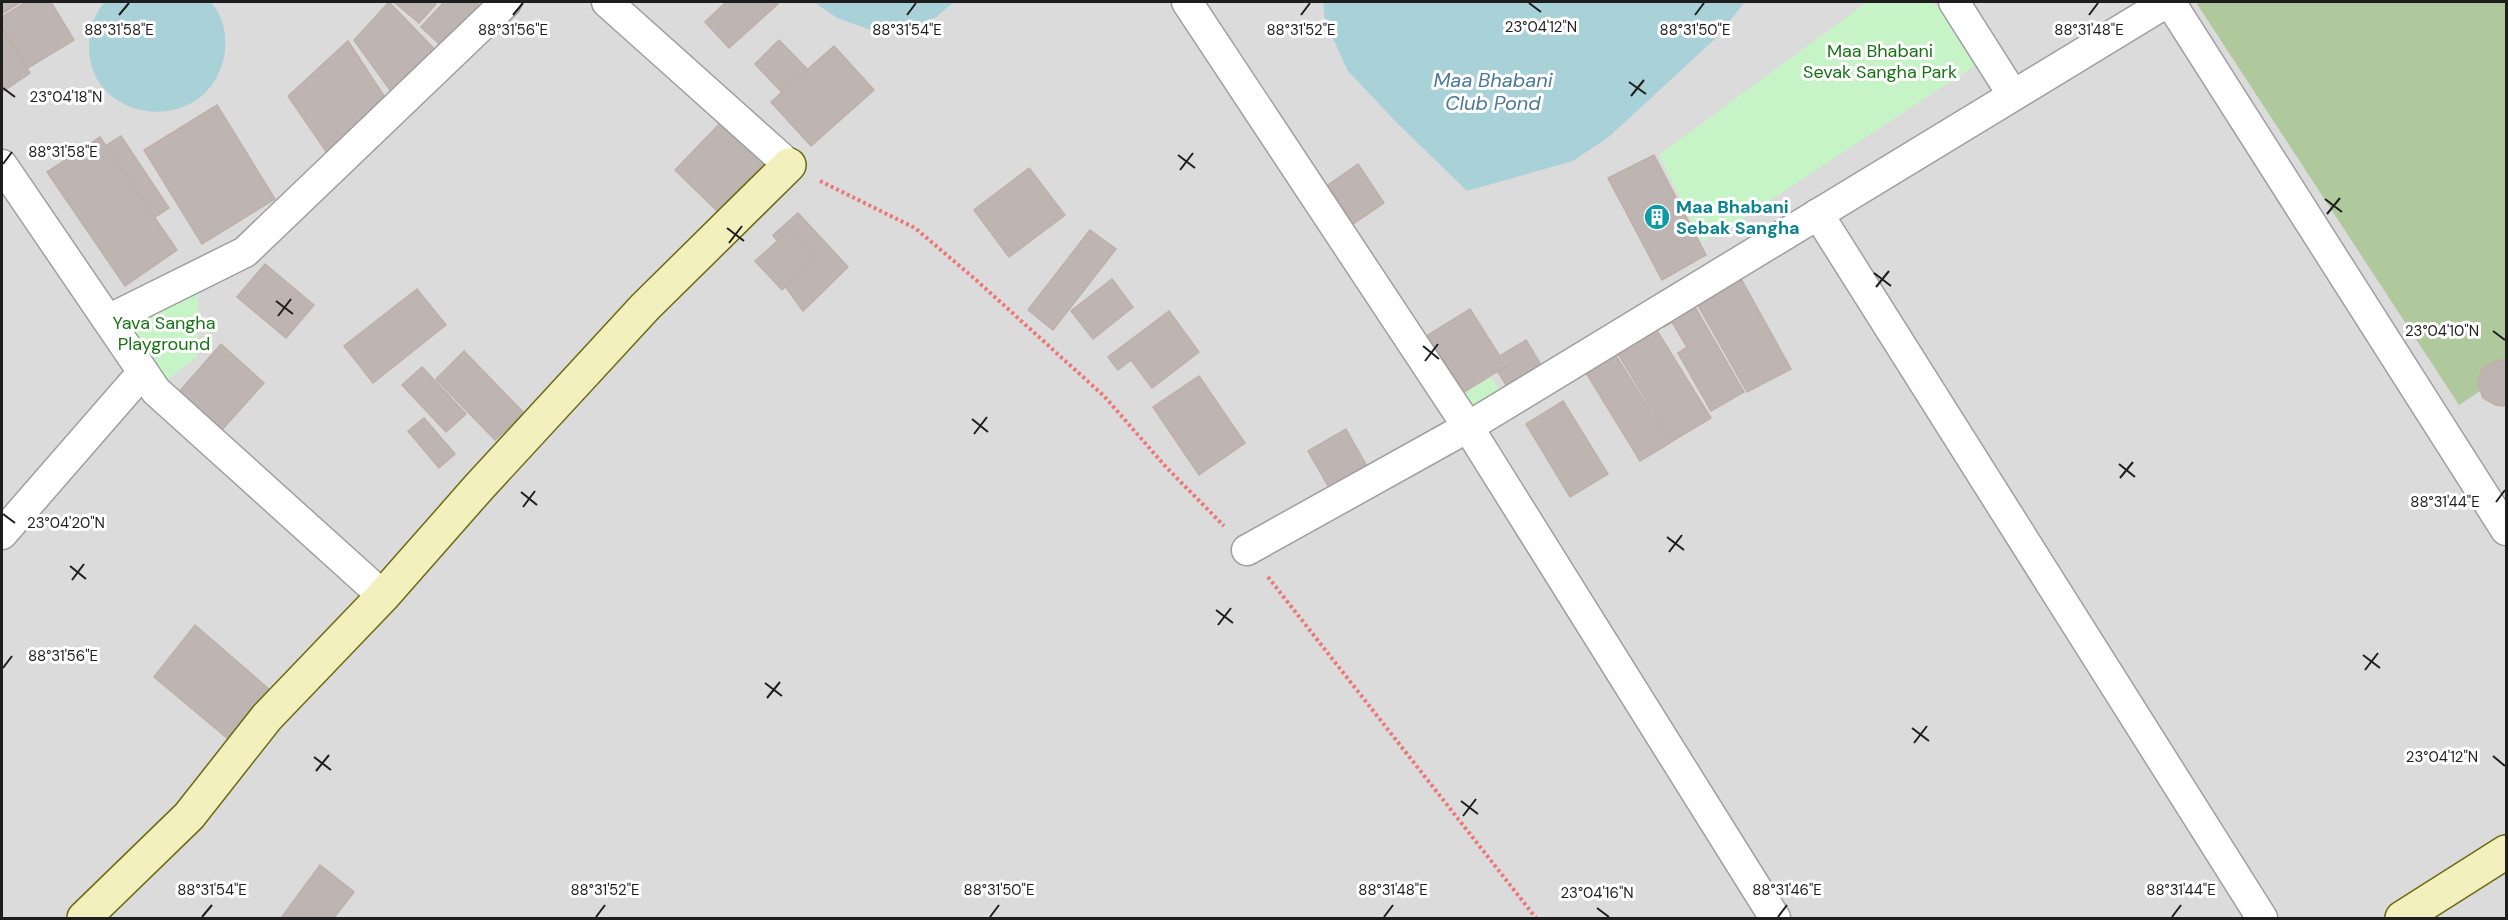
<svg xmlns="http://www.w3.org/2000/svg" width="2508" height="920" font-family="'DM Sans',sans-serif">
  <rect width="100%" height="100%" fill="#eeeae5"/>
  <rect fill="#dcdbdb" x="2" y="2" width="2504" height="916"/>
  <path fill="#afc99d" d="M2200,2H2506V374L2459,405L2197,4Z"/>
  <g fill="#c7f4c6">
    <path d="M1867,2H1929L1957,18L1980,62L1736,223L1702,242L1659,155Z"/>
    <path d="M199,279L197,357L159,386L113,320Z"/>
    <path d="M1491,377L1507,402L1469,426L1453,402Z"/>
  </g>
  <g fill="#a9d2d8">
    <path d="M105,2H211C224,17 228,38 224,57C207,139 86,124 89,44C90,28 94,14 105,2Z"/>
    <path d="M814,2H954L935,18L902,29H868L837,18Z"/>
    <path d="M1323,2H1745L1716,38L1610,136L1573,161L1467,191L1396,122L1348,71L1325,21Z"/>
  </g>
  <g fill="#beb5b2" stroke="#beb0a9" stroke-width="1.5">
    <path d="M2,2H21L2,14Z"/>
    <path d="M26,2H51L74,40L28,68L2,27V17Z"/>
    <path d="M389,2L442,57L398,101L354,40Z"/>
    <path d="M394,2H433L436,4L419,23Z"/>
    <path d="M444,2H476L485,10L447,51L421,27Z"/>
    <path d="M726,2H780L729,48L705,22Z"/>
    <path d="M2,29L30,73L2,92Z"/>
    <path d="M779,40L813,75L788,99L755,64Z"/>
    <path d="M348,41L392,108L334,163L288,96Z"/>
    <path d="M834,46L874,90L811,146L771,102Z"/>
    <path d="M217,105L275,199L202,244L144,150Z"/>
    <path d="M726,117L768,159L717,211L675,170Z"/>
    <path d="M121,136L169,208L123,238L75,165Z"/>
    <path d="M100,137L177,250L125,286L47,172Z"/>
    <path d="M1654,155L1706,255L1662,280L1608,178Z"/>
    <path d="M1358,164L1384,203L1353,224L1328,185Z"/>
    <path d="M1029,168L1065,215L1009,257L974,210Z"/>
    <path d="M798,213L848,267L803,311L770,265L785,252L773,235Z"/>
    <path d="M792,228L818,257L782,290L755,261Z"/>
    <path d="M1090,230L1116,249L1053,330L1028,310Z"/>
    <path d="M265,264L314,305L286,338L237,297Z"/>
    <path d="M1739,275L1791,369L1747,392L1695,300Z"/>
    <path d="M1112,279L1133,307L1093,339L1071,311Z"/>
    <path d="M417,289L446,325L373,383L344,346Z"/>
    <path d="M1691,300L1744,392L1711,411L1678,353L1687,347L1672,322L1664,327L1659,319Z"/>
    <path d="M1470,309L1506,366L1464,392L1428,335Z"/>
    <path d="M1169,311L1199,352L1152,388L1131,360L1118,370L1108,357Z"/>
    <path d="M1656,329L1711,418L1671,442L1617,352Z"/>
    <path d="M1526,340L1541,365L1506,385L1498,372L1508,365L1501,355Z"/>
    <path d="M221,344L264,383L221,431L178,393Z"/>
    <path d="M464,351L524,413L495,440L436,379Z"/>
    <path d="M1615,354L1670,443L1640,461L1585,371Z"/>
    <path d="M2502,360L2506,361V405L2503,406L2496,405L2483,398L2478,384L2482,369L2495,361Z"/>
    <path d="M422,367L466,414L446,432L402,385Z"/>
    <path d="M1199,376L1245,443L1199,475L1153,407Z"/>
    <path d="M1563,401L1608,474L1570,497L1526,424Z"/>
    <path d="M424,418L455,454L439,468L408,431Z"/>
    <path d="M1346,429L1373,477L1335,498L1308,451Z"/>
    <path d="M195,625L270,690L227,738L154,677Z"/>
    <path d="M320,865L354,892L334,918H281Z"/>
  </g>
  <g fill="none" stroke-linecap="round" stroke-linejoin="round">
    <g stroke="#9f9f9f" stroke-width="33">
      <g id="street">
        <path d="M607,2L789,165"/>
        <path d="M1187,2L1468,427L1775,918"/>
        <path d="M1954,2L2013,95"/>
        <path d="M2170,2L2506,530"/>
        <path d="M2,165L156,391L383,596"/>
        <path d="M1818,214L2262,918"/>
        <path d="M108,320L245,252L506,2"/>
        <path d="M2,534L143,372"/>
        <path d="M1247,550L1468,427L2167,2"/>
      </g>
    </g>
    <g stroke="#6b6a0f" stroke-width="36">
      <g id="secondary">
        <path d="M84,918L189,816L267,717L383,596L479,487L645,307L789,165"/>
        <path d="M2402,918L2506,852"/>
      </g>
    </g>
    <g stroke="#ed7778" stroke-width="4" stroke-dasharray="3 3" stroke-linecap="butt">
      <path d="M820,181L915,228L975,279L1104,396L1166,467L1224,526"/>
      <path d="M1268,577L1536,918"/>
    </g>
    <use href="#street" stroke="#fff" stroke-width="30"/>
    <use href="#secondary" stroke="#f3f0bd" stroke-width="33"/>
  </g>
  <path fill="none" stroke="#1e1e1e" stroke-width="2" d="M1529,3L1541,12M119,15L129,3M513,15L523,3M907,15L916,3M1301,15L1310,3M1695,15L1704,3M2089,15L2098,3M1629,82L1646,94M3,88L15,97M1631,96L1644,80M1178,155L1195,168M3,164L12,152M1180,170L1193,153M2325,199L2342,212M2327,214L2340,198M727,228L744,241M729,243L742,226M1874,273L1891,286M1876,287L1889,271M276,301L293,314M278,316L291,299M2493,331L2505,340M1423,346L1439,359M1425,361L1438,344M972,419L988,432M974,434L987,417M2119,464L2135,477M2120,478L2133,462M521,492L537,505M2496,502L2505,490M523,507L535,491M3,514L15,523M1667,537L1684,550M1669,552L1682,535M70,566L86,579M72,580L84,564M1216,610L1233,623M1218,625L1231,608M2363,655L2380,668M3,668L12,656M2365,670L2378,653M765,683L782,696M767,698L780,682M1912,728L1929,741M1914,743L1927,726M2493,756L2505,766M314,757L331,770M316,771L329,755M1461,801L1478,814M1463,816L1476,799M1597,908L1609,917M202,917L212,905M596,917L605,905M990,917L999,905M1384,917L1393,905M1778,917L1787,905M2172,917L2181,905"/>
  <defs>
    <g id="building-disc" transform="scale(1.35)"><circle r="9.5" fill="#0f9aa8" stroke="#fff"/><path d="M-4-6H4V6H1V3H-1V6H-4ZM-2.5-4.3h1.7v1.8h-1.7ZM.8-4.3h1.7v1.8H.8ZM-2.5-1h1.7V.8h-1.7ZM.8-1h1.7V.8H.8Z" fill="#fff"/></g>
  </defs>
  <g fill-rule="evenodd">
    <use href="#building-disc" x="1657" y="217"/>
  </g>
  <g text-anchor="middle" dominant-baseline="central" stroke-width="6" stroke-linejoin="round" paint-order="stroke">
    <g font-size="18" fill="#187216" stroke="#fff">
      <text x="1880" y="51">Maa Bhabani<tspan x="1880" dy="21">Sevak Sangha Park</tspan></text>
      <text x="164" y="323">Yava Sangha<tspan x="164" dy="21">Playground</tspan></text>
    </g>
    <g font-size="18" font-weight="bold" fill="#0d838f" stroke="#fff" text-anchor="start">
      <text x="1676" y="207">Maa Bhabani<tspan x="1676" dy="21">Sebak Sangha</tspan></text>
    </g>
    <g font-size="20" font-style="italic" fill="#4c7996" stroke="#fff">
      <text x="1493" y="80">Maa Bhabani<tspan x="1493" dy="23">Club Pond</tspan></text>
    </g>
  </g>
  <g font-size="15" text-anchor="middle" fill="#1e1e1e" stroke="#fff" stroke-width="6" stroke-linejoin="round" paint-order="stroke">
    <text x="1541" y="32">23°04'12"N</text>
    <text x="1695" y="35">88°31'50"E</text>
    <text x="119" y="35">88°31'58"E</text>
    <text x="513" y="35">88°31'56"E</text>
    <text x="907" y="35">88°31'54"E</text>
    <text x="1301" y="35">88°31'52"E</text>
    <text x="2089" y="35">88°31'48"E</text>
    <text x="66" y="102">23°04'18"N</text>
    <text x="63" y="157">88°31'58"E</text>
    <text x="2442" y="336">23°04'10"N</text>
    <text x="2445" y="507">88°31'44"E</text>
    <text x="66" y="528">23°04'20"N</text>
    <text x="63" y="661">88°31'56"E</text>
    <text x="2442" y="762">23°04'12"N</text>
    <text x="212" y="895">88°31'54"E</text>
    <text x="605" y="895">88°31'52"E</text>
    <text x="999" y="895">88°31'50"E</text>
    <text x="1393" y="895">88°31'48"E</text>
    <text x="1787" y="895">88°31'46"E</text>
    <text x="2181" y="895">88°31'44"E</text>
    <text x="1597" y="898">23°04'16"N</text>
  </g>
  <rect width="2508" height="920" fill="none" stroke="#1e1e1e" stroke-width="6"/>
</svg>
